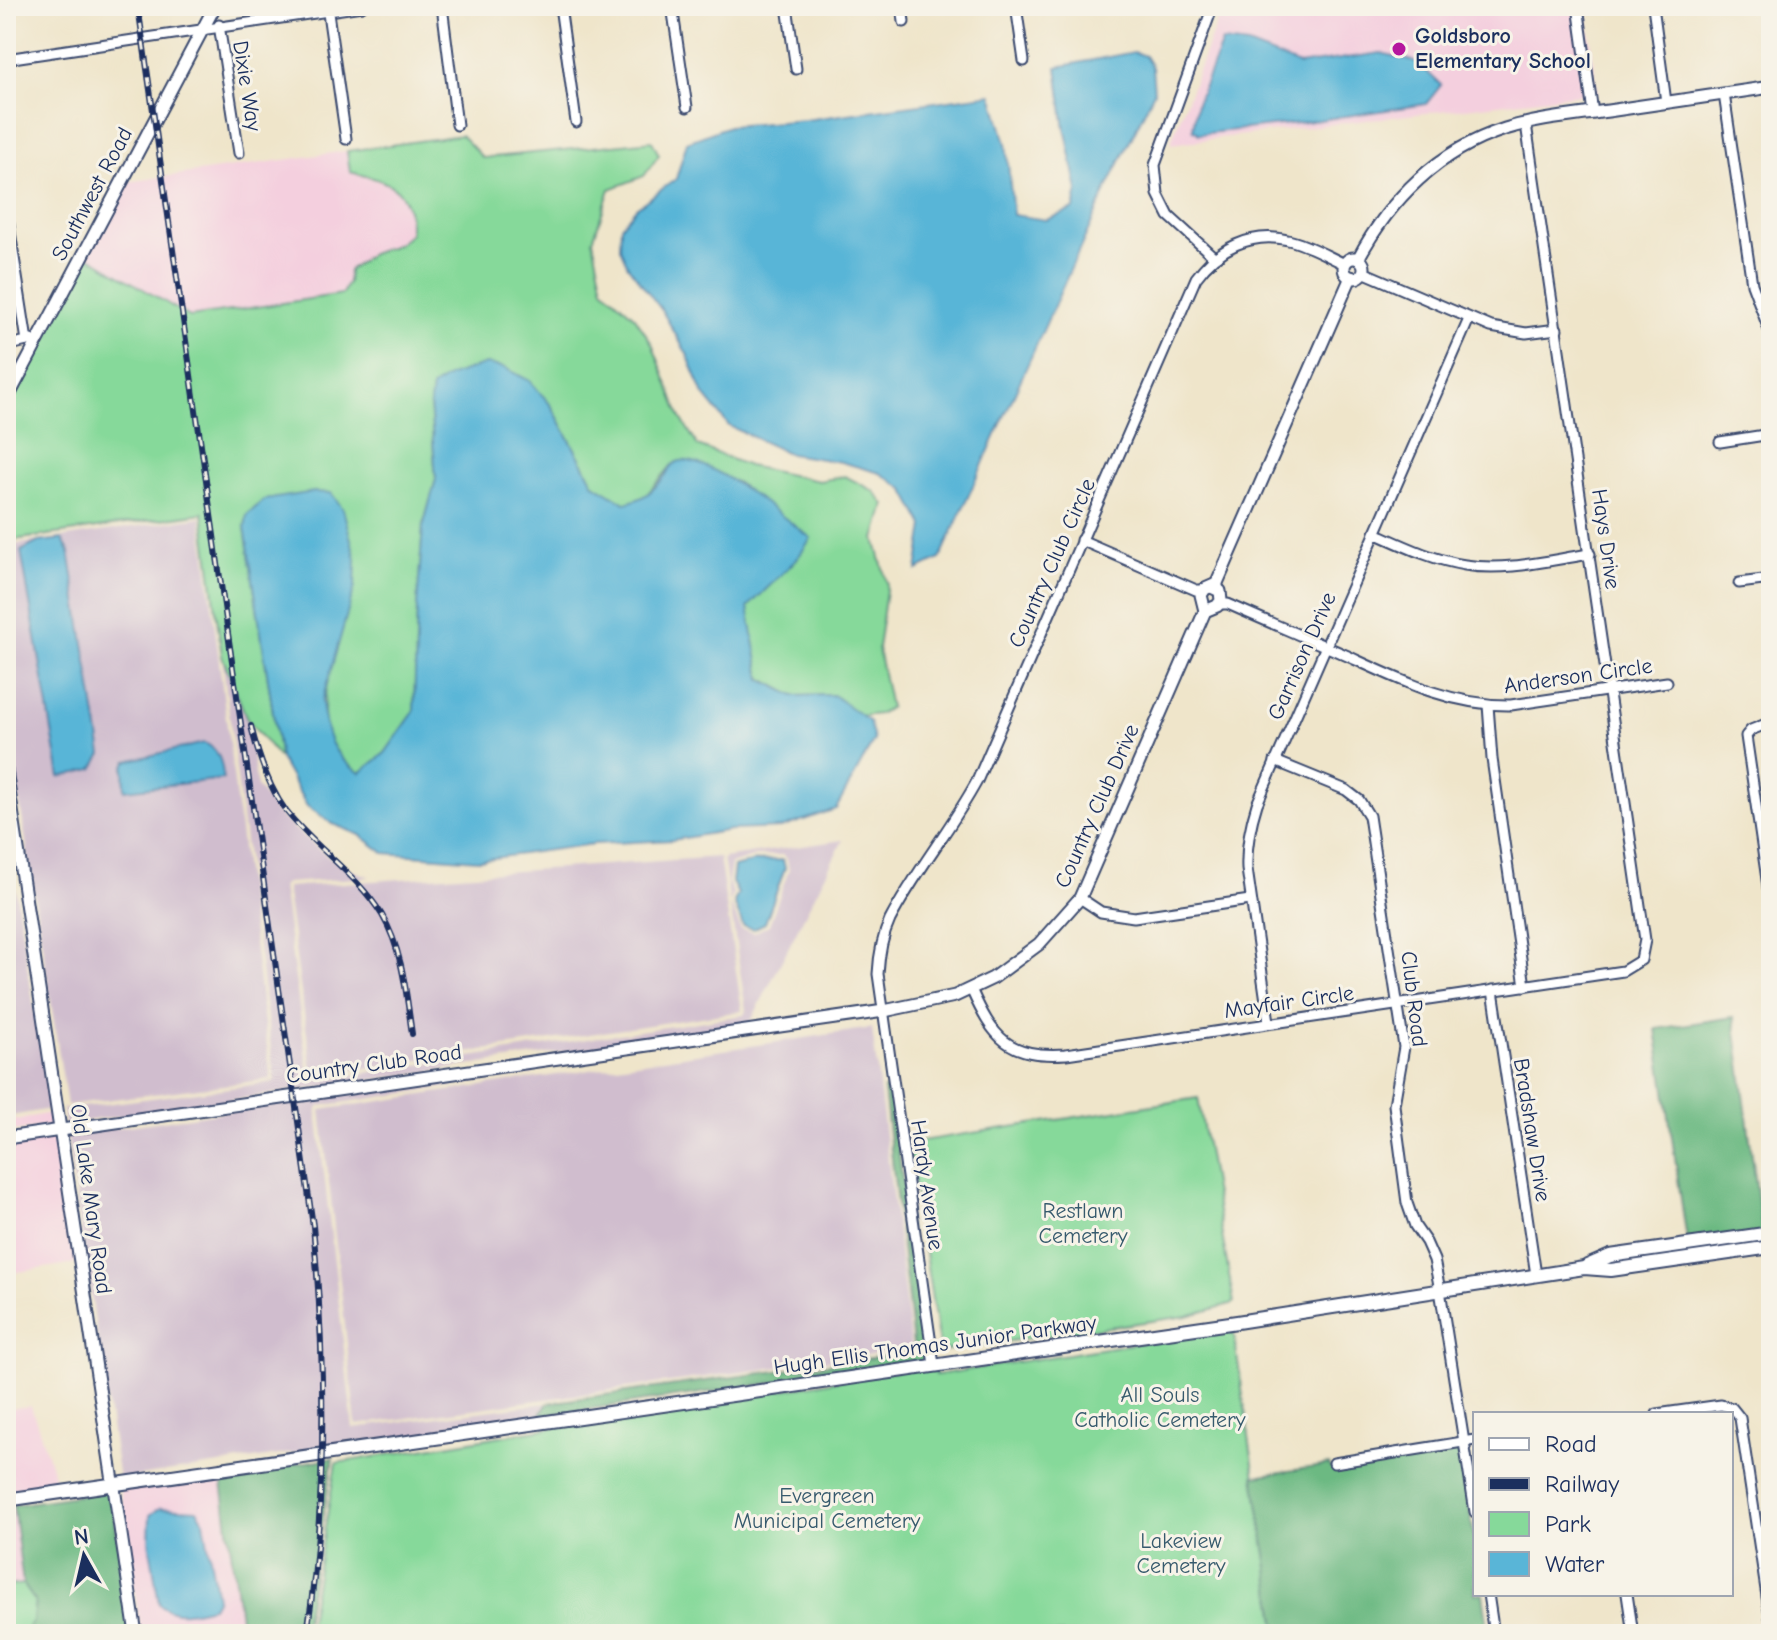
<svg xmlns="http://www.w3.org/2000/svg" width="1777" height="1640" font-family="'Comic Neue',sans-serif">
  <rect width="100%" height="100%" fill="#f7f3e8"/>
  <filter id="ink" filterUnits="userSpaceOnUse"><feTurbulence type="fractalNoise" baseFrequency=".0125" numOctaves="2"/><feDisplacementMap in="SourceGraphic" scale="16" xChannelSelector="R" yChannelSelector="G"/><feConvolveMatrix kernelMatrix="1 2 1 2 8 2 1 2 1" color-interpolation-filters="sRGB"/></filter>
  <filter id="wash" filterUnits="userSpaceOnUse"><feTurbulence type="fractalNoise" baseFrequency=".006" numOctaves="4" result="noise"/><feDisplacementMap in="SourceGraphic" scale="32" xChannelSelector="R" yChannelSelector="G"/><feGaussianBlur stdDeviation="1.8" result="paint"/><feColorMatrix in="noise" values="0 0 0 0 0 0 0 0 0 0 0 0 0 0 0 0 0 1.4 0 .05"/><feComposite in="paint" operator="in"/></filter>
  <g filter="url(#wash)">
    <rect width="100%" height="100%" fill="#efe5ca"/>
    <g fill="#f4cfde" fill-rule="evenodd">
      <path d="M1223,6H1586L1598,92L1170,144Z"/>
      <path d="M347,151L350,172L396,187L411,209L410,234L398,244L371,254L348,282L343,294L190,317L88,256L127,182Z"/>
      <path d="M54,1112L56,1125L6,1132V1122Z"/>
      <path d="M57,1136L76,1263L6,1274V1143Z"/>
      <path d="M31,1406L58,1487L6,1495V1409Z"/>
      <path d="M221,1475L242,1634H141L120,1490ZM160,1508L197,1510L204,1521L217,1597L212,1607Z"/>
      <path d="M13,1505L23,1584L6,1586V1506Z"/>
    </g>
    <g fill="#d0bdce" fill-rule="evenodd">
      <path d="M201,517L271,1079L67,1105L6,713V546Z"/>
      <path d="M222,656L247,719L257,787L277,814L328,857L349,869L370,877L286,883L282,886L309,1077L312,1081L744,1015L746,1010L723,858L843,840L749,1025L65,1124L63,1107L67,1109L275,1082ZM783,855L787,859L789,870L769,925L754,933L741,929L730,903L733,893L728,882L731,864L755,856Z"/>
      <path d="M6,831L50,1109L6,1117Z"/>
      <path d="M719,857L742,1011L313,1076L286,887Z"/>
      <path d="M872,1028L911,1349L356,1425L321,1110Z"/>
      <path d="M533,1067L534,1074L320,1106L317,1111L353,1428L548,1403L540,1416L119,1479L67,1135Z"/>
    </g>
    <g fill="#86d99a" stroke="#50847c" stroke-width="2">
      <path d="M461,135L483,158L652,141L659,155L644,176L610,189L593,240L603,288L635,317L652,344L681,418L698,446L748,466L819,481L845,476L874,491L885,505L875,539L887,583L878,649L890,707L879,714L861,716L833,695L794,696L761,678L747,607L797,559L769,508L736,482L672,465L643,499L625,504L594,484L551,405L430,404L436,479L423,527L417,606L414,712L385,753L360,773C308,740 324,693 337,643L245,527L280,759L247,719L222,656L203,513L6,541V412L88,256L190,317L342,294L348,282L349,270L371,254L398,244L410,234C411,187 391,182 350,172L347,151Z"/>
      <path d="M1198,1098L1234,1303L1187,1316L940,1351L908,1143Z"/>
      <path d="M1233,1328L1278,1634H307L336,1463L934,1365L936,1375Z"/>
      <path d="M23,1584L35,1601L33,1621L23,1634H6V1586Z"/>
    </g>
    <g fill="#6cb982" stroke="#447470" stroke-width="2">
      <path d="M1734,1017L1763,1239L1688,1247L1656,1029Z"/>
      <path d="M890,1088L927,1361L540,1416L548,1403L914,1352L884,1089Z"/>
      <path d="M1460,1448L1475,1544V1594H1483L1489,1634H1278L1254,1476L1329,1465L1331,1469Z"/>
      <path d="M333,1458L303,1634H242L221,1475Z"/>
      <path d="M111,1491L131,1634H23L33,1621L35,1601L23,1584L13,1505Z"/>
    </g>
    <g fill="#59b5d7" stroke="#3a729a" stroke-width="2">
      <path d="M1222,42L1248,45L1299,65L1381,53L1417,62L1441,85L1426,104L1299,123L1199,134L1193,129L1197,103Z"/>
      <path d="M1134,52L1145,56L1152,67L1154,92L1109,184L940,559L917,570L924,526L904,489L880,473L841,462L790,454L729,426L704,395L687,354L661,309L628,266L620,248L621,226L636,208L676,179L687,142L729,126L805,120L992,94L1006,143L1013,215L1046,220L1074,209L1078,191L1064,122L1057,67Z"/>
      <path d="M486,364L505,368L530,381L551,405L594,484L625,503C644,499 653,491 665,476C669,470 671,465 677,462C705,451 787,521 811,538L797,559L748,607L761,679L794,696L833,695L869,721L874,740L836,809L781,828L730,830L673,840L593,844L479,860L384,853L360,835L333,824L307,806L280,759L245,527L247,515L264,500L314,492L331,493L343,509L356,559L355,586L322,701C325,733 331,756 360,773L385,753L414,712L417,606L423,527L436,479L430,403L432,387L450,376Z"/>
      <path d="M62,539L69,551L102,754L93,769L60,777L21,551L38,542Z"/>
      <path d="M204,743C219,748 223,765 223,779L125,790L124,768L127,761Z"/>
      <path d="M783,860L785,868L765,923L753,929L743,926L734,902L738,894L732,882L734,867L755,861Z"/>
      <path d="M160,1508L197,1510L204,1521L217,1598L212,1607C192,1611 175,1618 159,1604L149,1541L150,1515Z"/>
    </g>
  </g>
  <g filter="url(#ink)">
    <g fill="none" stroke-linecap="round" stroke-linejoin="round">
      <g stroke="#3b4a6e" stroke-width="13">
        <g id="minor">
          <path d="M327,6L346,139"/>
          <path d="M442,6L457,125"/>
          <path d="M560,6L576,122"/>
          <path d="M672,6L687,107"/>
          <path d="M787,6L796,69"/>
          <path d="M902,6L904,22"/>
          <path d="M1016,6L1024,61"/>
          <path d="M1213,6L1155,165L1158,194L1169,216L1214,257"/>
          <path d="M1578,6L1593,113"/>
          <path d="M1653,6L1666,102"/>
          <path d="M219,25L239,153"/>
          <path d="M6,59C125,42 243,23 362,6"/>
          <path d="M1724,94L1752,284L1771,335"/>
          <path d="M6,206L27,341"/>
          <path d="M1363,272L1491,327L1526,333L1557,329"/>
          <path d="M6,346L31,340"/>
          <path d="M1720,442L1771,434"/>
          <path d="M1375,533C1404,546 1433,560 1465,565C1506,572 1549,560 1590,554"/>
          <path d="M1081,540L1196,590H1203"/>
          <path d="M1739,583L1771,579"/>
          <path d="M1219,604H1228C1266,621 1304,637 1341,653C1396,678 1449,706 1511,705L1667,682"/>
          <path d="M1488,705L1492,759L1525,986"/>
          <path d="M1771,722L1751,730L1746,736L1771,907"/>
          <path d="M1275,761L1346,790L1359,800L1369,816L1404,1047L1394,1105L1407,1203L1415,1226L1426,1242L1434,1260L1440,1290L1475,1512"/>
          <path d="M1080,898L1101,912L1134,917L1250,900"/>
          <path d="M971,989C993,1038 1008,1058 1066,1054L1623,971L1641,960L1645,940L1526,124"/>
          <path d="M1493,990L1536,1275"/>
          <path d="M1269,1022L1247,869C1246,846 1250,826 1257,804L1469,319"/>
          <path d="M934,1365L878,974C879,956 882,937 890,920C915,872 951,829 977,781L1196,278C1217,249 1251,231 1288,240C1307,244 1327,256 1345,264"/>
          <path d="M1657,1414L1721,1405L1732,1408L1740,1418L1771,1623"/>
          <path d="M1334,1463L1475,1440"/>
          <path d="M1488,1594L1494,1634"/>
          <path d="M1627,1594L1633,1634"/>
        </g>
      </g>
      <g stroke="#3b4a6e" stroke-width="15">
        <g id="tertiary">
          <circle cx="1354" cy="268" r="10"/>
          <path d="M1358,259C1390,199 1439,150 1505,129C1538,119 1573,116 1608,111C1662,103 1716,95 1771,87"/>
          <path d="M6,401L215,6"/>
          <path d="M1217,589V583L1351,277"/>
          <path d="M1205,611L1201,595L1205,589L1214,585"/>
          <path d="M6,770L136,1634"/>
          <path d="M6,1138L884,1011L955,996L993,978L1039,944L1080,898L1205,611L1217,606L1221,601L1220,591L1211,587"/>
        </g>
      </g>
      <g stroke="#3b4a6e" stroke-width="16">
        <g id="secondary">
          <path d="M1587,1266L1610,1256L1771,1233"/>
          <path d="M6,1500L1237,1322L1584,1268L1611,1270L1771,1247"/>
        </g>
      </g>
      <use href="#minor" stroke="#fff" stroke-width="9"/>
      <use href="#tertiary" stroke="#fff" stroke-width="11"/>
      <use href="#secondary" stroke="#fff" stroke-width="12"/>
      <g stroke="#1b2f5e" stroke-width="6">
        <g id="rail">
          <path d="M138,6L313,1226C326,1362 327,1498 307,1634"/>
          <path d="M251,726C258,755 268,786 286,811C315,848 357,874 382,915C403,951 406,993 412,1034"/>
        </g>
      </g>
      <use href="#rail" stroke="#f7f3e8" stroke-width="3" stroke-dasharray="9" stroke-linecap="butt"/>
    </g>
  </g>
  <circle fill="#b5179e" stroke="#f7f3e8" stroke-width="3" cx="1399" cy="49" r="8"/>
  <g text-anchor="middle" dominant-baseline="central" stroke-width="6" stroke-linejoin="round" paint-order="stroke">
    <g font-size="22" font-weight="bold" fill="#1b2f5e" stroke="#f7f3e8" text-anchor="start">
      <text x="1415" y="36">Goldsboro<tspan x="1415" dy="25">Elementary School</tspan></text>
    </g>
    <g font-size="22" fill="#1b2f5e" stroke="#f7f3e8">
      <text transform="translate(247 86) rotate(81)">Dixie Way</text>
      <text transform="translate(92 194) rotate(-62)">Southwest Road</text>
      <text transform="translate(1606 539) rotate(82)">Hays Drive</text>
      <text transform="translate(1052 563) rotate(-66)">Country Club Circle</text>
      <text transform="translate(1302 656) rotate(-66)">Garrison Drive</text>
      <text transform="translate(1578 676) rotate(-8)">Anderson Circle</text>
      <text transform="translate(1097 806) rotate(-66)">Country Club Drive</text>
      <text transform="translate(1414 999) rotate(83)">Club Road</text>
      <text transform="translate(1289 1002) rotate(-8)">Mayfair Circle</text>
      <text transform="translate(374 1064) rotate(-8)">Country Club Road</text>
      <text transform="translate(1532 1130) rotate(81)">Bradshaw Drive</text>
      <text transform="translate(927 1185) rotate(82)">Hardy Avenue</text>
      <text transform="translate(91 1199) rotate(82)">Old Lake Mary Road</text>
      <text transform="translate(935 1345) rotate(-8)">Hugh Ellis Thomas Junior Parkway</text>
    </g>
    <g font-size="22" fill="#365a6d" stroke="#f7f3e8">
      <text x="1083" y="1211">Restlawn<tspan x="1083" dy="25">Cemetery</tspan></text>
      <text x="1160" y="1395">All Souls<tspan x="1160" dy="25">Catholic Cemetery</tspan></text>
      <text x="827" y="1496">Evergreen<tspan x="827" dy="25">Municipal Cemetery</tspan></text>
      <text x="1181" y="1541">Lakeview<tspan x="1181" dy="25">Cemetery</tspan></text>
    </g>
  </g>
  <rect width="1777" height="1640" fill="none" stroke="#f7f3e8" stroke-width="32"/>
  <rect x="1473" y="1412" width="260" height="184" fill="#f7f3e8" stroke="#9fa5b1" stroke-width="2"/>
  <rect x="1489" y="1438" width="40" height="12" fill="#ffffff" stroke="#9fa5b1" stroke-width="2"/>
  <text x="1545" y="1452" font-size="24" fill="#1b2f5e">Road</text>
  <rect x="1489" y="1478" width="40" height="12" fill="#1b2f5e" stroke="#9fa5b1" stroke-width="2"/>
  <text x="1545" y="1492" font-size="24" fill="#1b2f5e">Railway</text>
  <rect x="1489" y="1512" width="40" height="24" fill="#86d99a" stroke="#9fa5b1" stroke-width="2"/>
  <text x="1545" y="1532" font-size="24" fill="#1b2f5e">Park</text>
  <rect x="1489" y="1552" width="40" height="24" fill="#59b5d7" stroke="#9fa5b1" stroke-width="2"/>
  <text x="1545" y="1572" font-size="24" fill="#1b2f5e">Water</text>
  <g transform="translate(84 1556) rotate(352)" stroke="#f7f3e8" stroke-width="6" paint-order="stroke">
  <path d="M0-6L14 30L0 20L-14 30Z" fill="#1b2f5e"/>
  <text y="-12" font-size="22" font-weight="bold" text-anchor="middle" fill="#1b2f5e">N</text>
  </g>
</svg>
